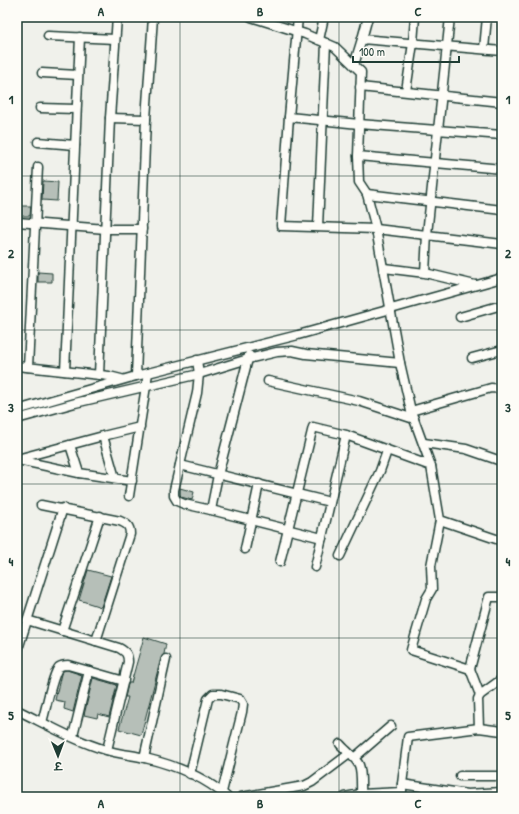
<svg xmlns="http://www.w3.org/2000/svg" width="519" height="814" font-family="'Patrick Hand','Playpen Sans Deva',sans-serif">
  <rect width="100%" height="100%" fill="#f0f1eb"/>
  <filter id="ink" filterUnits="userSpaceOnUse"><feTurbulence type="fractalNoise" baseFrequency=".025" numOctaves="2"/><feDisplacementMap in="SourceGraphic" scale="8" xChannelSelector="R" yChannelSelector="G"/><feConvolveMatrix kernelMatrix="1 2 1 2 8 2 1 2 1" color-interpolation-filters="sRGB"/></filter>
  <g filter="url(#ink)">
    <g fill="#b6bfb8" stroke="#1f3d34">
      <path d="M43,181L58,182L57,201L42,200Z"/>
      <path d="M21,206H31L30,216H21Z"/>
      <path d="M38,272L52,273V282H38Z"/>
      <path d="M180,488L194,492L192,500L181,497L180,494Z"/>
      <path d="M88,570L111,576L101,607L79,600Z"/>
      <path d="M144,637L166,644L164,654L161,658L141,735L119,729L128,697H125L128,684L129,683H131Z"/>
      <path d="M67,670L82,675L73,712L64,709L65,702L55,700L61,674L63,671Z"/>
      <path d="M93,678L117,685L109,717L98,714L97,718L84,715Z"/>
    </g>
    <g fill="none" stroke-linecap="round" stroke-linejoin="round">
      <g stroke="#1f3d34" stroke-width="11">
        <g id="street">
          <path d="M251,17L305,34L335,47L361,72L358,156"/>
          <path d="M48,36L115,39"/>
          <path d="M362,39L368,17"/>
          <path d="M319,40L324,17"/>
          <path d="M484,49L487,17"/>
          <path d="M354,65L362,39L502,51"/>
          <path d="M42,73L78,75"/>
          <path d="M360,87L502,102"/>
          <path d="M406,91L413,43L415,17"/>
          <path d="M40,108L76,109"/>
          <path d="M289,117L298,17"/>
          <path d="M110,118L146,119"/>
          <path d="M502,135L359,124L289,117L281,226L376,229L367,194L502,210"/>
          <path d="M38,142L75,145"/>
          <path d="M367,194L359,182L358,156L502,169"/>
          <path d="M17,222L106,229H142"/>
          <path d="M318,227L326,43"/>
          <path d="M384,268L425,273L475,285"/>
          <path d="M425,273L427,234L450,17"/>
          <path d="M460,317L502,305"/>
          <path d="M472,358L502,350"/>
          <path d="M197,360L199,374L197,393L174,490V496L177,501L184,504L211,510L322,538"/>
          <path d="M17,366L109,376L121,379"/>
          <path d="M28,367L38,167"/>
          <path d="M65,371L80,37"/>
          <path d="M99,375L110,118L117,17"/>
          <path d="M136,376L146,119L153,17"/>
          <path d="M268,381L359,401L414,419"/>
          <path d="M17,410L136,376L298,335L502,278"/>
          <path d="M411,411L491,388L502,389"/>
          <path d="M17,419L75,403L199,374L248,359L277,352L292,351L306,354L400,363"/>
          <path d="M103,436L115,478"/>
          <path d="M424,443L466,449L498,460H502"/>
          <path d="M70,445L79,473"/>
          <path d="M17,459L103,436L140,427"/>
          <path d="M18,460L79,473L132,481"/>
          <path d="M180,465L330,502"/>
          <path d="M431,466L440,520L502,541"/>
          <path d="M129,496L148,373"/>
          <path d="M41,505L120,521C127,524 130,526 130,534L96,641"/>
          <path d="M211,510L218,475L249,355"/>
          <path d="M440,520L431,566L432,589L426,599L411,650L470,669"/>
          <path d="M245,549L259,484"/>
          <path d="M340,556L380,471L387,451"/>
          <path d="M280,562L313,427L346,435L431,466L411,411L400,363L376,229L502,244"/>
          <path d="M315,567L346,435"/>
          <path d="M27,620L119,648C126,652 128,654 128,662L107,750"/>
          <path d="M62,631L100,516"/>
          <path d="M17,652L63,508"/>
          <path d="M480,695L470,669L489,597H502"/>
          <path d="M17,710C46,724 75,741 106,750C119,754 132,755 145,758C174,765 205,777 227,797"/>
          <path d="M42,722C46,710 52,675 59,667C62,665 65,665 68,665L124,681"/>
          <path d="M479,728L478,699L480,695L502,679"/>
          <path d="M73,736L89,671"/>
          <path d="M340,744C345,750 356,758 359,765C362,772 361,789 361,797"/>
          <path d="M144,758L166,659"/>
          <path d="M354,758L391,726"/>
          <path d="M190,774L208,699L213,694H221L240,699L243,704L242,712L222,792"/>
          <path d="M460,776H502"/>
          <path d="M402,784L467,794L502,792"/>
          <path d="M241,797L304,786L312,782L349,754"/>
          <path d="M345,797L361,794L402,792V784L408,737L479,728L502,731"/>
        </g>
      </g>
      <use href="#street" stroke="#fdfcf7" stroke-width="8"/>
    </g>
  </g>
  <path fill="none" stroke="#1f3d34" stroke-width="1" stroke-opacity="0.55" d="M180,17V797M339,17V797M17,176H502M17,330H502M17,484H502M17,638H502"/>
  <rect width="519" height="814" fill="none" stroke="#fdfcf7" stroke-width="44"/>
  <g transform="translate(58 756) rotate(179)" stroke="#fdfcf7" stroke-width="3" paint-order="stroke">
  <path d="M0-3L7 15L0 10L-7 15Z" fill="#1f3d34"/>
  <text y="-6" font-size="11" font-weight="bold" text-anchor="middle" fill="#1f3d34">उ</text>
  </g>
  <path d="M353 56v6h106v-6" fill="none" stroke="#1f3d34" stroke-width="2"/>
  <text x="359" y="56" font-size="12" fill="#1f3d34" stroke="#fdfcf7" stroke-width="3" paint-order="stroke">100 m</text>
  <rect x="22" y="22" width="475" height="770" fill="none" stroke="#1f3d34" stroke-width="1.5"/>
  <g font-size="13" text-anchor="middle" font-weight="bold" fill="#1f3d34">
    <text x="101" y="16">A</text>
    <text x="260" y="16">B</text>
    <text x="418" y="16">C</text>
    <text x="11" y="104">1</text>
    <text x="508" y="104">1</text>
    <text x="11" y="258">2</text>
    <text x="508" y="258">2</text>
    <text x="11" y="412">3</text>
    <text x="508" y="412">3</text>
    <text x="11" y="566">4</text>
    <text x="508" y="566">4</text>
    <text x="11" y="720">5</text>
    <text x="508" y="720">5</text>
    <text x="101" y="808">A</text>
    <text x="260" y="808">B</text>
    <text x="418" y="808">C</text>
  </g>
</svg>
